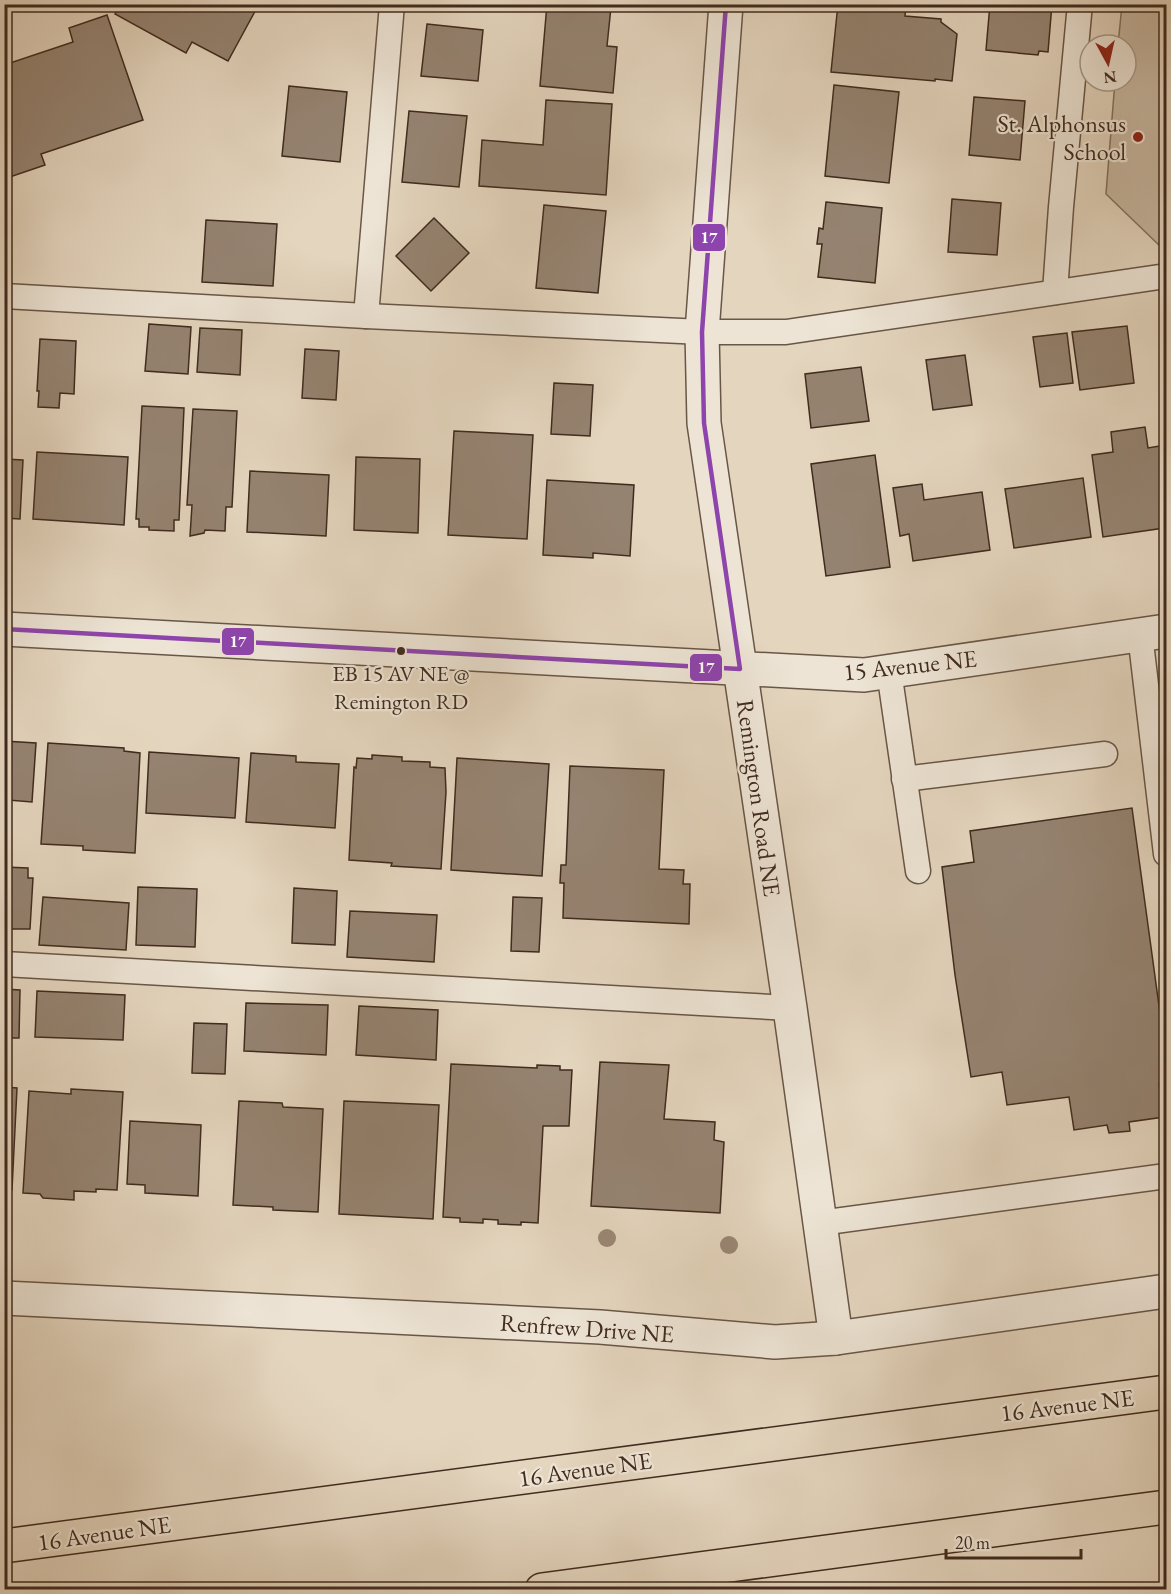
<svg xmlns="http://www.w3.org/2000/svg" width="1171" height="1594" font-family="'EB Garamond',serif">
  <rect width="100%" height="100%" fill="#e4d5be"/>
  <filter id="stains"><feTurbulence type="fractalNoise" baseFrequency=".00333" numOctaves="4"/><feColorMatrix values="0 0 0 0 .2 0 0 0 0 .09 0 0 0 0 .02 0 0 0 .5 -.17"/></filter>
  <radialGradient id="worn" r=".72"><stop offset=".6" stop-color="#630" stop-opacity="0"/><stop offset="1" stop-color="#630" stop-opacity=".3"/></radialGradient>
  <path fill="#c8b8a3" stroke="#847260" stroke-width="1.5" d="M1122,5H1166V247H1161L1106,194L1115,81H1126V45H1118Z"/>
  <g fill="#958371" stroke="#402b1e" stroke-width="1.5">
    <path d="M120,4H259L228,61L192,42L186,53L115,14Z"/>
    <path d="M547,4H578L611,7L607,46L617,47L613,93L540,86Z"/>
    <path d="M838,4H906L905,16L941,19V22L957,34L952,81L935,79V81L831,72Z"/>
    <path d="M990,4H1052L1048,52L1039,51L1038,55L986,50Z"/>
    <path d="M107,15L143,120L41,154L45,165L4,179V65L73,42L69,28Z"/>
    <path d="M427,24L483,30L478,81L421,76Z"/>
    <path d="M834,85L899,92L889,183L825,176Z"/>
    <path d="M289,86L347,92L340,162L282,156Z"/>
    <path d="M974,97L1025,101L1020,160L969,155Z"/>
    <path d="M546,100L612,104L606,195L479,186L482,140L543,145Z"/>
    <path d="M409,111L467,116L459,187L402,182Z"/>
    <path d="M952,199L1001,203L997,255L948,252Z"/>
    <path d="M826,202L882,208L875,283L818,277L822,244H817L819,228L823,229Z"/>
    <path d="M544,205L606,211L598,293L536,288Z"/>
    <path d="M434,218L469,253L431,291L396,256Z"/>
    <path d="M206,220L277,224L273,286L202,282Z"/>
    <path d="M149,324L191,327L188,374L145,371Z"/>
    <path d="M1127,326L1134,383L1080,390L1072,332Z"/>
    <path d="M200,328L242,330L240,375L197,372Z"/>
    <path d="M1067,333L1073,383L1040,387L1033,337Z"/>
    <path d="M40,339L76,341L74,394L60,393L59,408L38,407L39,391H37Z"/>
    <path d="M305,349L339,351L336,400L302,398Z"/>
    <path d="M965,355L972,405L933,410L926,360Z"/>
    <path d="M861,367L869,421L811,428L805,374Z"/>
    <path d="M554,383L593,385L590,436L551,434Z"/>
    <path d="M142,406L184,408L179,520H174V531L149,530V527H139V519H136Z"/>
    <path d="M193,409L237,411L232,507H226L225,531L205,530L204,533L190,536L192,505H187Z"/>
    <path d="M1145,427L1148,448L1166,445V520L1163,521L1164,528L1103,537L1092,455L1113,452L1111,432Z"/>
    <path d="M454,431L533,435L527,539L448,535Z"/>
    <path d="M37,452L128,457L124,525L33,519Z"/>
    <path d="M875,455L890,567L826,576L811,464Z"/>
    <path d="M356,457L420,459L418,533L354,530Z"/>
    <path d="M4,459L23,460L20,519L4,518Z"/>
    <path d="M250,471L329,475L326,536L247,532Z"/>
    <path d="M1083,478L1091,537L1014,548L1005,489Z"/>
    <path d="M547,480L634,485L630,556L593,553V558L543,555Z"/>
    <path d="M922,484L924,500L982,492L990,550L913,561L909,534L900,536L893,488Z"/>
    <path d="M4,741L36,743L32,802L8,800V806L4,805Z"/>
    <path d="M48,743L124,748V751L140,753L135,853L83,850V846L41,844Z"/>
    <path d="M149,752L239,758L235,818L146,813Z"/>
    <path d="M251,753L296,756V762L339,764L335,828L246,822Z"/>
    <path d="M372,755L402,757V761L430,762V767L445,768L446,792L441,869L391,866L392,863L349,860L354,767L356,768L357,758L372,759Z"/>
    <path d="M457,758L549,764L542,876L451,870Z"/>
    <path d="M570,766L664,770L659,869L684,870L683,884H690L689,924L563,918L564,883H560L561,865H566Z"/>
    <path d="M1132,808L1166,1057V1083L1159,1084L1164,1117L1129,1122L1130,1131L1109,1133L1107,1125L1074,1130L1069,1097L1007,1105L1002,1072L971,1077L955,975L942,867L974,862L970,831Z"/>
    <path d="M4,867L28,868V878H33L30,929H4Z"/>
    <path d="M138,887L197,889L195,947L136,945Z"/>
    <path d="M294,888L337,891L335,945L292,943Z"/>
    <path d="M43,897L129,903L126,950L39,945Z"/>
    <path d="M513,897L542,898L539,952L511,951Z"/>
    <path d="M350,911L437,915L434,962L347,957Z"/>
    <path d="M4,989L20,990L19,1038H4Z"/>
    <path d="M37,991L125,995L123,1040L35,1037Z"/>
    <path d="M246,1003L328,1005L326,1055L244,1051Z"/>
    <path d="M359,1006L438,1010L436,1060L356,1055Z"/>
    <path d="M194,1023L227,1024L225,1074L192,1073Z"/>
    <path d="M600,1062L669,1065L664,1119L715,1122L714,1140L724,1142L720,1213L591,1206Z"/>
    <path d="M451,1064L537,1068V1065L560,1066V1070H572L569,1126H543L538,1223L521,1222V1225L498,1224V1220L483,1219V1223L460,1222V1218L443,1217Z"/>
    <path d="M4,1087L17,1088L12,1190H4Z"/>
    <path d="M71,1089L123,1092L117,1190L96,1189V1192L74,1191V1200L43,1198L40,1194L23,1193L29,1091L71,1094Z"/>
    <path d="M239,1101L282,1103L283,1107L323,1109L318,1212L273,1210V1207L233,1205Z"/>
    <path d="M344,1101L439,1105L433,1219L339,1214Z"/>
    <path d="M130,1121L201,1125L198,1196L145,1193V1185L127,1184Z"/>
  </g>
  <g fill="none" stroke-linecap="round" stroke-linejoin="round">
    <g stroke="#695646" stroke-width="27">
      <g id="lane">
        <path d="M1055,292L1061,207L1080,4"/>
        <path d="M4,296L366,316L702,332H786L1166,276"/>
        <path d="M366,316L392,4"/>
        <path d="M1140,634L1166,854"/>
        <path d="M889,671L918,871"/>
        <path d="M904,779L1105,754"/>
        <path d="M4,964L790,1008"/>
        <path d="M820,1223L1166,1176"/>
      </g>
    </g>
    <g stroke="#695646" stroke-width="36">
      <g id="street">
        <path d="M726,4L702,332L704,423L790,1008L836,1338"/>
        <path d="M4,629L864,675L1166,631"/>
        <path d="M4,1298L600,1327L775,1342L836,1338L1166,1291"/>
      </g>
    </g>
    <g stroke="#402b1e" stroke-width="36">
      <g id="highway">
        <path d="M4,1546L1166,1392"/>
        <path d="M542,1590L1166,1507"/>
      </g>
    </g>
    <use href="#lane" stroke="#ede4d5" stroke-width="24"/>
    <use href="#street" stroke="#ede4d5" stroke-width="33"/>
    <use href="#highway" stroke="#e4d5be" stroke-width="33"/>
    <g stroke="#ede4d5" stroke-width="9">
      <path id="bus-1" d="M4,629L740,669L704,423L702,332L726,4"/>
    </g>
    <use href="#bus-1" stroke="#8e44ad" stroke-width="4.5"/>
  </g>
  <g fill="#998775">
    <circle cx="607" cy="1238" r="9"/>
    <circle cx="729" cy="1245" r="9"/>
  </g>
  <circle fill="#8f2418" stroke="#ede4d5" stroke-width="2" cx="1138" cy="137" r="6"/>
  <circle fill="#402b1e" stroke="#ede4d5" stroke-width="2" cx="401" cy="651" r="5"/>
  <g text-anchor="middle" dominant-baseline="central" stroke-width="4.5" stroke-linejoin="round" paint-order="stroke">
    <g font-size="22" fill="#402b1e" stroke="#ede4d5">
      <text x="401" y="673">EB 15 AV NE @<tspan x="401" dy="28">Remington RD</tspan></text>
    </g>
    <g font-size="24" fill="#402b1e" stroke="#ede4d5" text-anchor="end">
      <text x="1126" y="123">St. Alphonsus<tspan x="1126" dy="28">School</tspan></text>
    </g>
    <g font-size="24" fill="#402b1e" stroke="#ede4d5">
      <text transform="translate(910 665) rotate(-6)">15 Avenue NE</text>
      <text transform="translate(759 798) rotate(82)">Remington Road NE</text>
      <text transform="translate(587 1328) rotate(4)">Renfrew Drive NE</text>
      <text transform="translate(1067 1405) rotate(-7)">16 Avenue NE</text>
      <text transform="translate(585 1469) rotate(-8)">16 Avenue NE</text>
      <text transform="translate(104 1533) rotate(-8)">16 Avenue NE</text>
    </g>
  </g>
  <g stroke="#ede4d5" stroke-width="2">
    <rect x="692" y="223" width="34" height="29" rx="6" fill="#8e44ad"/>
    <rect x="221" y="627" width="34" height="29" rx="6" fill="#8e44ad"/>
    <rect x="689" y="653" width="34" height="29" rx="6" fill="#8e44ad"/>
  </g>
  <g font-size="16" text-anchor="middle" font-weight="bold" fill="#fff">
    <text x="709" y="243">17</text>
    <text x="238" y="647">17</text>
    <text x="706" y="673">17</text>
  </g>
  <rect width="1171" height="1594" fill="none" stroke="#e4d5be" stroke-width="24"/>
  <rect x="6" y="6" width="1159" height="1582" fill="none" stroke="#402b1e" stroke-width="3"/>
  <rect x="12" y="12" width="1147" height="1570" fill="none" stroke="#402b1e" stroke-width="1.5"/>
  <g transform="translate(1108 63) rotate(172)"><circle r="28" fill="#ede4d5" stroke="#a89a8c" stroke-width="1.5"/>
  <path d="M0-4.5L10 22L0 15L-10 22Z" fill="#8f2418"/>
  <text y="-9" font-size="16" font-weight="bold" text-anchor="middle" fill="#402b1e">N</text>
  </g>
  <path d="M946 1549v9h135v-9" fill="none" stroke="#402b1e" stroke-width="3"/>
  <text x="955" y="1549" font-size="18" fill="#402b1e" stroke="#ede4d5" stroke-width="4.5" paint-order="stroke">20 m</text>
  <rect width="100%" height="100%" filter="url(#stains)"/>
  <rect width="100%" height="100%" fill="url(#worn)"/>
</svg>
